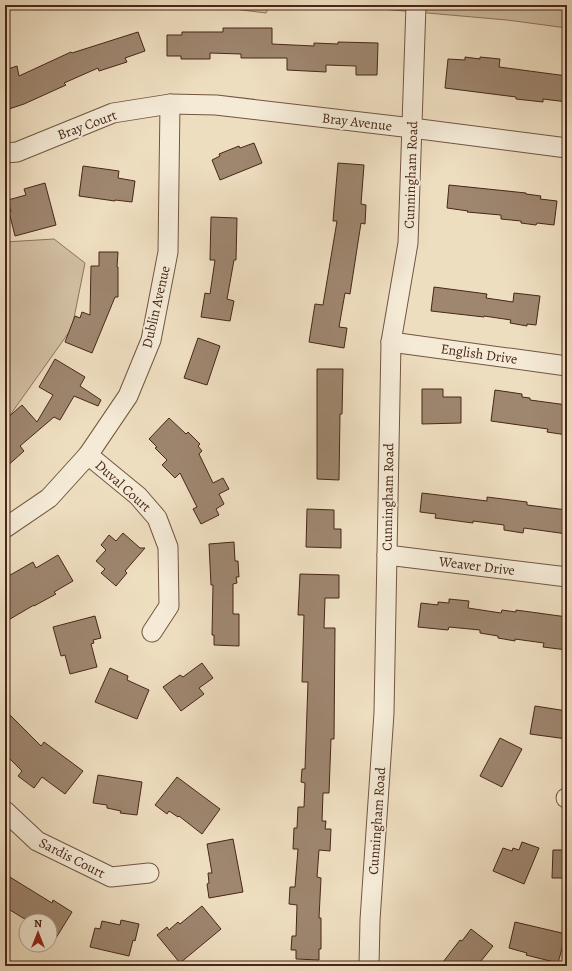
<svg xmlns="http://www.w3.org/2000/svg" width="572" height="971" font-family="Alegreya,serif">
  <rect width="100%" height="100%" fill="#eedec0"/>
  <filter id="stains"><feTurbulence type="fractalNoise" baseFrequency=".005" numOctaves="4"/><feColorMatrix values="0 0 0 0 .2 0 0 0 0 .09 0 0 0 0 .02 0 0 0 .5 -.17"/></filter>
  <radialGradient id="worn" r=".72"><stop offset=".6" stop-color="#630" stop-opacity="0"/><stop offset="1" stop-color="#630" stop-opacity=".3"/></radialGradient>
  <g fill="#d2bfa3" stroke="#8d735e">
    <path d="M201,5H270L266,13Z"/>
    <path d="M336,5H567V28L507,20Z"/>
    <path d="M54,239L85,263L72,328L8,418L5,420V242Z"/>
  </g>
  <g fill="#9e866f" stroke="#482718">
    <path d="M223,28H272V44L314,46V43L338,44V42L378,43L377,75H356V66L326,65V72L287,70V58H241V54L210,53V59H181V56H167V35H182V32H223Z"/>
    <path d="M138,32L145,51L125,58L127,62L99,71L98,68L64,83L66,85L24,104L9,109L5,96V70L17,66L19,76L71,52L72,53Z"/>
    <path d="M465,57L480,59V57L500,59L499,67L567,76V102L543,99V102L516,99V97L445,88L448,59L465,60Z"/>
    <path d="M254,143L262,163L220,180L212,160L220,156L219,154L239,146L240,148Z"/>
    <path d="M338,163L364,165L361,204L366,205L365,224L361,223L350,294L345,293L339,327L347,328L344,348L309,342L315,304L323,305L337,221H333Z"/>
    <path d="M83,166L119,171L118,178L135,181L132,202L115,200V201L79,196Z"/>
    <path d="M45,183L56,225L15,236L9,212H11L8,200L26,195L24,189Z"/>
    <path d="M449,185L526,193V194L541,196L540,199L557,201L554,225L537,223L536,225L521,223V221L501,219V215L467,212L468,211L447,208Z"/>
    <path d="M211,217L237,218L236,260H234L227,299L234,301L230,321L201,317L205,293L210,294L215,260H210Z"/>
    <path d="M99,252H118L117,267H118V297H115L92,353L65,342L75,316L80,318L82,312L90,315L91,266H99Z"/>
    <path d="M434,287L487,294L486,298L513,302L514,293L540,296L536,325L527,324V326L510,323L511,320L484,316V317L431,311Z"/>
    <path d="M198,338L220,346L207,385L184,378Z"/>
    <path d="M55,359L85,377L80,386L101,400L98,406L74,396L60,420L54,417L20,446L24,451L5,468V420L22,405L37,422L53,395L39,387Z"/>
    <path d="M317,369H343L342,414H340L339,480L317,479Z"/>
    <path d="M422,389H443V397H461V423L422,424Z"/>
    <path d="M495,390L522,394V397L530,398V400L567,405V435L547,432L548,429L491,421Z"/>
    <path d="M169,418L186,434L188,432L200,444L198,446L202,451L199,454L213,483L223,478L229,489L219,494L224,504L216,509L219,515L201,524L193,509L197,507L180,473L175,478L162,465L167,460L155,448L157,447L149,439Z"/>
    <path d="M422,493L487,501V497L527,502V505L567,510V534L524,528L523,533L504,530V525L473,521V523L435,518L436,514L420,512Z"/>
    <path d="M307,509L334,510V529H341V548L306,547Z"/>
    <path d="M123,533L140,548H145L125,571L127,573L116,586L101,573L105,569L96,561L106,550L101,545L109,535L116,541Z"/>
    <path d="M234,542L235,561H238L239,577H236L237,583L233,584V614H239V646L214,645V635H212L213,585H211L209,544Z"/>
    <path d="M58,555L73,581L54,592L56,594L34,606V605L5,622V578L33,562L36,568Z"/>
    <path d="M300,574L339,575V598H325L324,628H335L334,739H331L329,793H323L322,821H326L325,829H331L330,851L319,850L317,877L321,878L319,918H321V949H319V960L296,959V950H291L292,936H296L297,905L289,904L290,887H295L298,849H293L294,828H297L298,807H304L305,783L301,782L302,769H305L308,682H302L304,615H298Z"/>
    <path d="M449,599L469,601L468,608L501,613L502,610L516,612V610L567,617V650L543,647L544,643L515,639V641L498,638V636L480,633V630L449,627L448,630L418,627L421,603L438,605V602L449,603Z"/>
    <path d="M95,616L101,638L93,640L94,643L91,644L97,667L70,674L65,655L61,656L53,627Z"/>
    <path d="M202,663L213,678L199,688L204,694L181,711L163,687L180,675L183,677Z"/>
    <path d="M110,668L128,676L127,680L149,690L137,719L95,702Z"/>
    <path d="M535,706L567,711V739L530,734Z"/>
    <path d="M5,710L41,746L44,742L83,771L65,794L42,777L34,788L18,776L22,771L5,754Z"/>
    <path d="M500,738L522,749L502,787L480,776Z"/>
    <path d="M98,775L142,782L137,815L120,813L121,811L107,808V805L93,803Z"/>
    <path d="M177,777L220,809L202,834L179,816L178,817L169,811L167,814L155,805Z"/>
    <path d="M233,839L243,892L209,898L207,884L209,883L208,873H212L207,844Z"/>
    <path d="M522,842L539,848L524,884L493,871L503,848L512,851L513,848L519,850Z"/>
    <path d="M553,850H567V878H552Z"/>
    <path d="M5,874L52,903L53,900L72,912L56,938L50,934V921H28L5,907Z"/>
    <path d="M202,906L221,929L180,963L157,935L167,927L169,930L178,922L180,924Z"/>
    <path d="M121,920L139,924L135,941L133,940L129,956L90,947L95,928L100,929L102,921L120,925Z"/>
    <path d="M515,922L566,934L558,963L526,955L527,953L509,948Z"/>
    <path d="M471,929L493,946L477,966H440L460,940L462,941Z"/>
  </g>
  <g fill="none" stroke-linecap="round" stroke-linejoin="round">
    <g stroke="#725542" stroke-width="21">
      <g id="street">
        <path d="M5,153L17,152L113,113L170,104L216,105L412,128L567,148"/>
        <path d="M391,342L567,366"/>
        <path d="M88,455L138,496L157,518L168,547L169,606L152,632"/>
        <path d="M5,528L49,498L88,455L128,396L151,340L168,252L170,104"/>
        <path d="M387,555L567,577"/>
        <path d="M566,798H567"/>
        <path d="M5,811L37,841L111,877L149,873"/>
        <path d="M369,966L370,920L384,713L391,342L408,243L416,5"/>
      </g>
    </g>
    <use href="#street" stroke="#f4ead6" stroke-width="19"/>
  </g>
  <g text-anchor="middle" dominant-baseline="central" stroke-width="4" stroke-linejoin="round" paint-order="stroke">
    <g font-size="14" fill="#482718" stroke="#f4ead6">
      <text transform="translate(357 122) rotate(7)">Bray Avenue</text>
      <text transform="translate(87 125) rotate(-20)">Bray Court</text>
      <text transform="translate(411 175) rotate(-88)">Cunningham Road</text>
      <text transform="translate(156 307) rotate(-77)">Dublin Avenue</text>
      <text transform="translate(479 354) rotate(8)">English Drive</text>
      <text transform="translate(123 486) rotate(42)">Duval Court</text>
      <text transform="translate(388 497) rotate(-89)">Cunningham Road</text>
      <text transform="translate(477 566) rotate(7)">Weaver Drive</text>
      <text transform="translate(377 821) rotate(-86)">Cunningham Road</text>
      <text transform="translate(72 858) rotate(27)">Sardis Court</text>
    </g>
  </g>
  <rect width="572" height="971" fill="none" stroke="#eedec0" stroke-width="20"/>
  <rect x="6" y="6" width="560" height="959" fill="none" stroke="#482718" stroke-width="2"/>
  <rect x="10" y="10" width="552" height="951" fill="none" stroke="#482718"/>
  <g transform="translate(38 933)"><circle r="19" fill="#f4ead6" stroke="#af9c8a"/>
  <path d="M0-3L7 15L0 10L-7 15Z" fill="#8f2418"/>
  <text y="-6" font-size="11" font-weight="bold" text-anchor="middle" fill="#482718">N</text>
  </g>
  <rect width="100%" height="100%" filter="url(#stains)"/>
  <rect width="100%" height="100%" fill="url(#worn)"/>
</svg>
